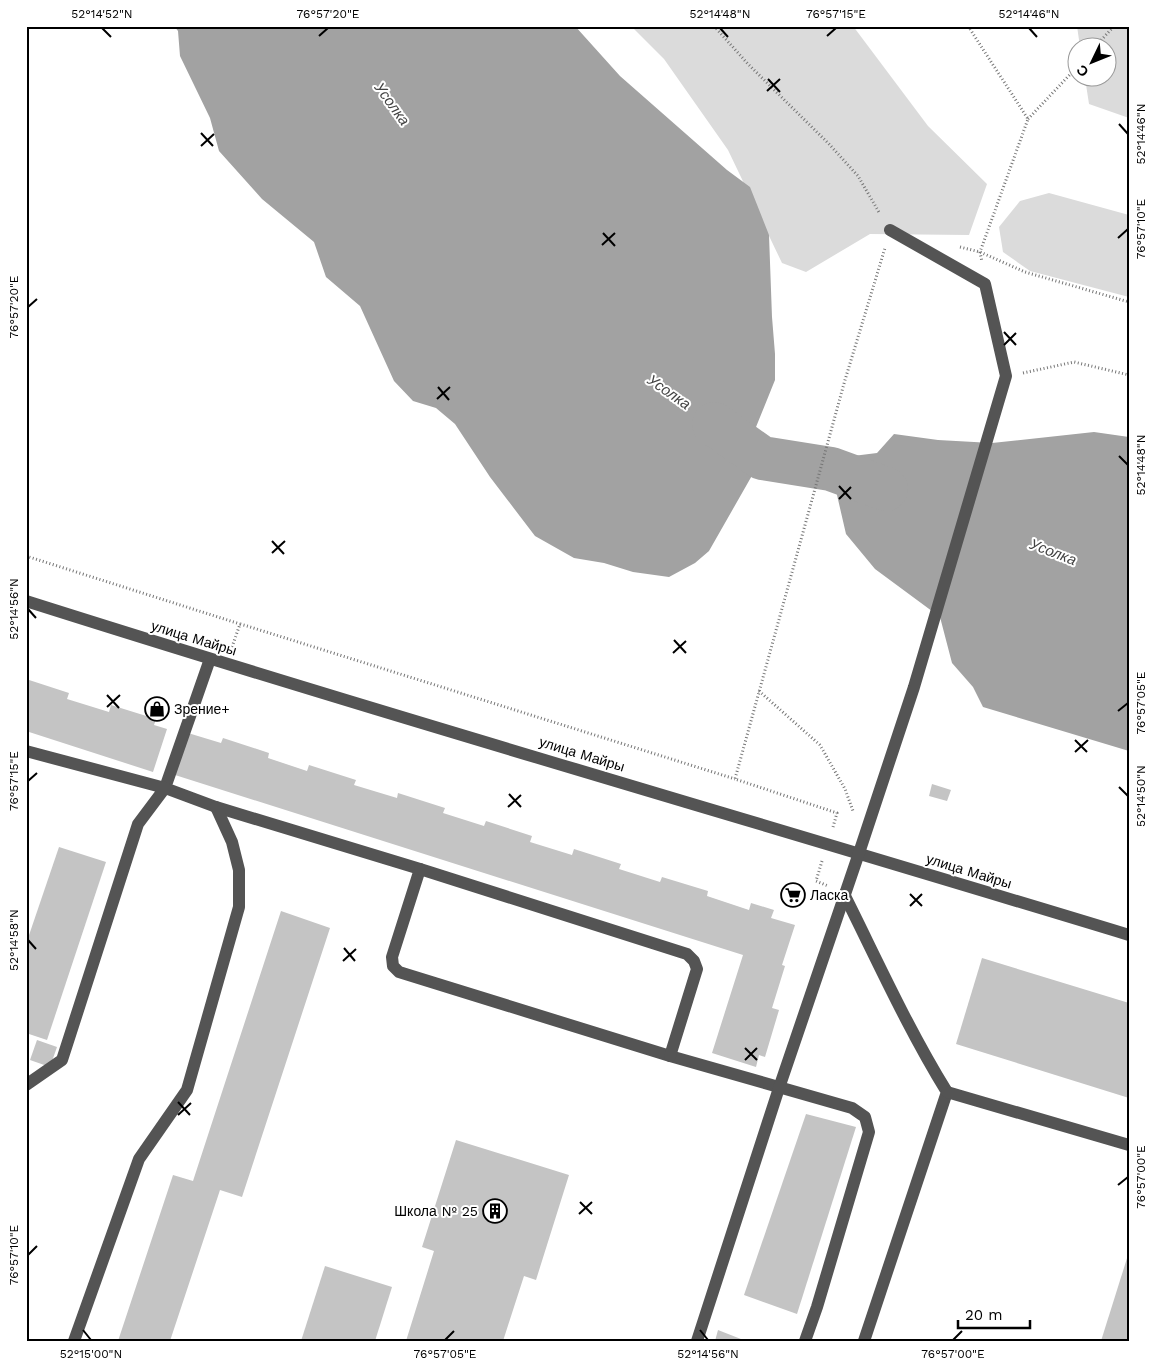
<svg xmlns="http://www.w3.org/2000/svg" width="1155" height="1367" font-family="'Work Sans',sans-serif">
  <rect width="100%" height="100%" fill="#fff"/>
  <g fill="#dbdbdb">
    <path d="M631,26H853L928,126L987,184L969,235L870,234L806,272L782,263L728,150L664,59Z"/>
    <path d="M1077,26H1129V118L1089,104L1085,78H1108V48L1080,47Z"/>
    <path d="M1049,193L1129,215V297L1030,271L1003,252L999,227L1020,201Z"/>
  </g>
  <g fill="#a2a2a2">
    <path d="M174,26H575L620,76L727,170L750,187L769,235L772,317L775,354V380L756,427L762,458L709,551L695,563L669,577L633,572L604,563L574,558L535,536L490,477L455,424L436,408L413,401L394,381L360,306L326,277L314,242L262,199L219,151L210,118L180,56L178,31Z"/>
    <path d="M1094,432L1129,437V751L983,707L973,687L952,663L940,617L875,569L846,534L831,469L845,457L877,453L894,434L938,440L992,443Z"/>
  </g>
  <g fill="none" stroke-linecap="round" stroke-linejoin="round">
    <path stroke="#a2a2a2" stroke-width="44" d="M714,424L762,458L831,469L886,489"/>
  </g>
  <g fill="#c4c4c4">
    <path d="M26,679L69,693L67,699L109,712L111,705L156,719L154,725L167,729L153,772L26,731Z"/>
    <path d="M188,733L221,743L223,738L269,753L268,758L307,771L309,765L356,780L354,785L397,798L398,793L445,808L443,813L484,826L486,821L532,836L530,842L572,855L574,849L621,864L619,869L660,882L662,877L708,891L707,896L749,910L751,903L774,910L771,918L795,925L782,965L785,966L772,1008L779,1010L765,1057L759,1055L756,1067L712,1053L743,955L175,775Z"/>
    <path d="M932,784L951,790L947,801L929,796Z"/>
    <path d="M59,847L106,862L47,1040L26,1033V944Z"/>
    <path d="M281,911L330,928L242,1197L220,1190L170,1341H118L173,1175L193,1181Z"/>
    <path d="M982,958L1129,1003V1098L956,1044Z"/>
    <path d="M37,1040L57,1047L50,1067L30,1060Z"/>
    <path d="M806,1114L856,1127L797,1314L744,1295Z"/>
    <path d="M456,1140L569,1175L536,1280L524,1276L503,1341H406L434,1251L422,1247Z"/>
    <path d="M1128,1255L1129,1341H1101Z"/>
    <path d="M325,1266L392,1287L375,1341H301Z"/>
    <path d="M718,1330L746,1341H715Z"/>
  </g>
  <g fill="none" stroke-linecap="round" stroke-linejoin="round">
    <g stroke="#767676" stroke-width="3" stroke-dasharray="1 2.5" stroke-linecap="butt">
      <path d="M714,26L748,64L829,144L858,176L880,214"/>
      <path d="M968,26L1028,119L980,252L982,262"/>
      <path d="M1094,48L1114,26"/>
      <path d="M1028,119L1078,66"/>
      <path d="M960,247L980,252L1025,272L1129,302"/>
      <path d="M1023,373L1074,362L1129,375"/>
      <path d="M26,556L240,624"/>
      <path d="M232,647L240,624L247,626L735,779"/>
      <path d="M759,691L820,745L845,789L853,811"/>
      <path d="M833,827L837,813L735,779L845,380L885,248"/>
      <path d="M822,861L816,881L828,886"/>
    </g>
    <g stroke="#545454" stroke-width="12">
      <path d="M26,601C392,717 761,823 1129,935"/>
      <path d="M210,659L165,788L216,807L420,869L392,957L393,966L399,972L670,1056L852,1108L865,1117L869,1132L817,1307L805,1341"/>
      <path d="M26,751L165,788L138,824L62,1060L26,1085"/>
      <path d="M420,869L687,954L694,961L697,969L670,1056"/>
      <path d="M844,894C877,960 908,1029 947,1092L864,1341"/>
      <path d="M947,1092L1129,1145"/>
      <path d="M74,1341L139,1159L187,1090L239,907V870L232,842L216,807"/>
      <path d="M697,1341L779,1088L859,853L914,687L1006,376L985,284L890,230"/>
    </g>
  </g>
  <path fill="none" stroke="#000" stroke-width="2" d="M102,28L111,37M720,28L728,37M1029,28L1037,37M319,36L328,28M827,36L836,28M768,79L780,92M767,91L780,79M1119,124L1128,134M201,133L213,146M201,146L214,134M603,233L615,246M1118,238L1128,229M602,245L615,233M28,307L37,299M1004,332L1016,345M1004,345L1016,333M438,387L449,400M437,399L450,387M1119,456L1128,465M839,486L851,499M839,499L851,487M272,541L284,554M272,553L285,541M28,609L36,618M674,640L686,653M673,653L686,641M107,695L119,708M107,707L120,695M1118,711L1128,703M1075,740L1087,752M1075,752L1088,740M28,781L37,773M1119,787L1128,796M509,794L521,807M508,807L521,795M910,894L922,906M910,906L922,894M28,940L36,949M344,948L355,961M343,961L356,949M745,1048L757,1060M745,1060L757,1048M178,1102L190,1115M178,1115L191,1103M1118,1185L1128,1177M580,1202L592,1214M579,1214L592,1202M28,1255L37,1246M83,1330L91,1340M700,1330L708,1340M445,1340L454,1331M953,1340L962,1331"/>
  <defs>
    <g id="shop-ring" transform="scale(1.25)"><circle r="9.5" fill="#fff" stroke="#000" stroke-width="1.5"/><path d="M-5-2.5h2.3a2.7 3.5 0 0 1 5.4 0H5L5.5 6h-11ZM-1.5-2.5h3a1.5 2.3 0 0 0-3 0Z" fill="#000"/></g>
    <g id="supermarket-ring" transform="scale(1.25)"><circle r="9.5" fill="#fff" stroke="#000" stroke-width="1.5"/><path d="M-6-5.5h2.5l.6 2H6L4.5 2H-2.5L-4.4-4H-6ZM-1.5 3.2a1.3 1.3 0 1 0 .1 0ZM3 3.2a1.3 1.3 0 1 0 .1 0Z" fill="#000"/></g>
    <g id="building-ring" transform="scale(1.25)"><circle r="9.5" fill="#fff" stroke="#000" stroke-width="1.5"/><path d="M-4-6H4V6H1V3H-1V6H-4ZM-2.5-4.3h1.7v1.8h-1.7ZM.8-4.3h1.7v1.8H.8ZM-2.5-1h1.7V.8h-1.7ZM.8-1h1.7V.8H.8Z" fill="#000"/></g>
  </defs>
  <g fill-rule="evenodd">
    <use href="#shop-ring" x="157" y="709"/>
    <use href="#supermarket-ring" x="793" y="895"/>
    <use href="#building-ring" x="495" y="1211"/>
  </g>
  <g text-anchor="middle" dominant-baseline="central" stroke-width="4" stroke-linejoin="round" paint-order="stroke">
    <g font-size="14" fill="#000" stroke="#fff">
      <text transform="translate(194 638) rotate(17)">улица Майры</text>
      <text transform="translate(582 754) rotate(17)">улица Майры</text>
      <text transform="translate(969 871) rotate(17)">улица Майры</text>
    </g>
    <g font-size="14" fill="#000" stroke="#fff" text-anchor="start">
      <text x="174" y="709">Зрение+</text>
      <text x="810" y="895">Ласка</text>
      <text x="478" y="1211" text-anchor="end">Школа № 25</text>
    </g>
    <g font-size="15" font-style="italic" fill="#434343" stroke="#fff">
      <text transform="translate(392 104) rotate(54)">Усолка</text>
      <text transform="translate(669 392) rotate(35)">Усолка</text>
      <text transform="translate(1053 552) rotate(21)">Усолка</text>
    </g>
  </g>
  <rect width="1155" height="1367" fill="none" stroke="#ffffff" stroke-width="55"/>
  <g transform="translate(1092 62) rotate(227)"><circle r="24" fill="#ffffff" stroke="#999999"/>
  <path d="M0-4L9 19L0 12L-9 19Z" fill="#000000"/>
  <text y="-8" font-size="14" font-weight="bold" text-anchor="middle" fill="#000000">С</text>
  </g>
  <path d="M958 1320v8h72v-8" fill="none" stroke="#000000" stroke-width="2.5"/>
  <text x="965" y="1320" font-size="15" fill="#000000" stroke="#ffffff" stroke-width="4" paint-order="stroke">20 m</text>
  <rect x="28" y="28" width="1100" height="1312" fill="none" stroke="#000" stroke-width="2"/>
  <g font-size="12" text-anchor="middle" fill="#000">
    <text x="102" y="18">52°14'52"N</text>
    <text x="328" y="18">76°57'20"E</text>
    <text x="720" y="18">52°14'48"N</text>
    <text x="836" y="18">76°57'15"E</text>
    <text x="1029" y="18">52°14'46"N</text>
    <text transform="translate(1141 134) rotate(-90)" y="4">52°14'46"N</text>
    <text transform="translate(1141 229) rotate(-90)" y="4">76°57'10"E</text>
    <text transform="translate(14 307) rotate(-90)" y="4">76°57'20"E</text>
    <text transform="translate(1141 465) rotate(-90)" y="4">52°14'48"N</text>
    <text transform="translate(14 609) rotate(-90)" y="4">52°14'56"N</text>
    <text transform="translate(1141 703) rotate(-90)" y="4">76°57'05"E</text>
    <text transform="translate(14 781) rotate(-90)" y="4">76°57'15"E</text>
    <text transform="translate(1141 796) rotate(-90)" y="4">52°14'50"N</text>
    <text transform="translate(14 940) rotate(-90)" y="4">52°14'58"N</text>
    <text transform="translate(1141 1177) rotate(-90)" y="4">76°57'00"E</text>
    <text transform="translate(14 1255) rotate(-90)" y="4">76°57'10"E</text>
    <text x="91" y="1358">52°15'00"N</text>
    <text x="445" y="1358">76°57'05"E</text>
    <text x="708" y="1358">52°14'56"N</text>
    <text x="953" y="1358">76°57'00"E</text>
  </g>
</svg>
